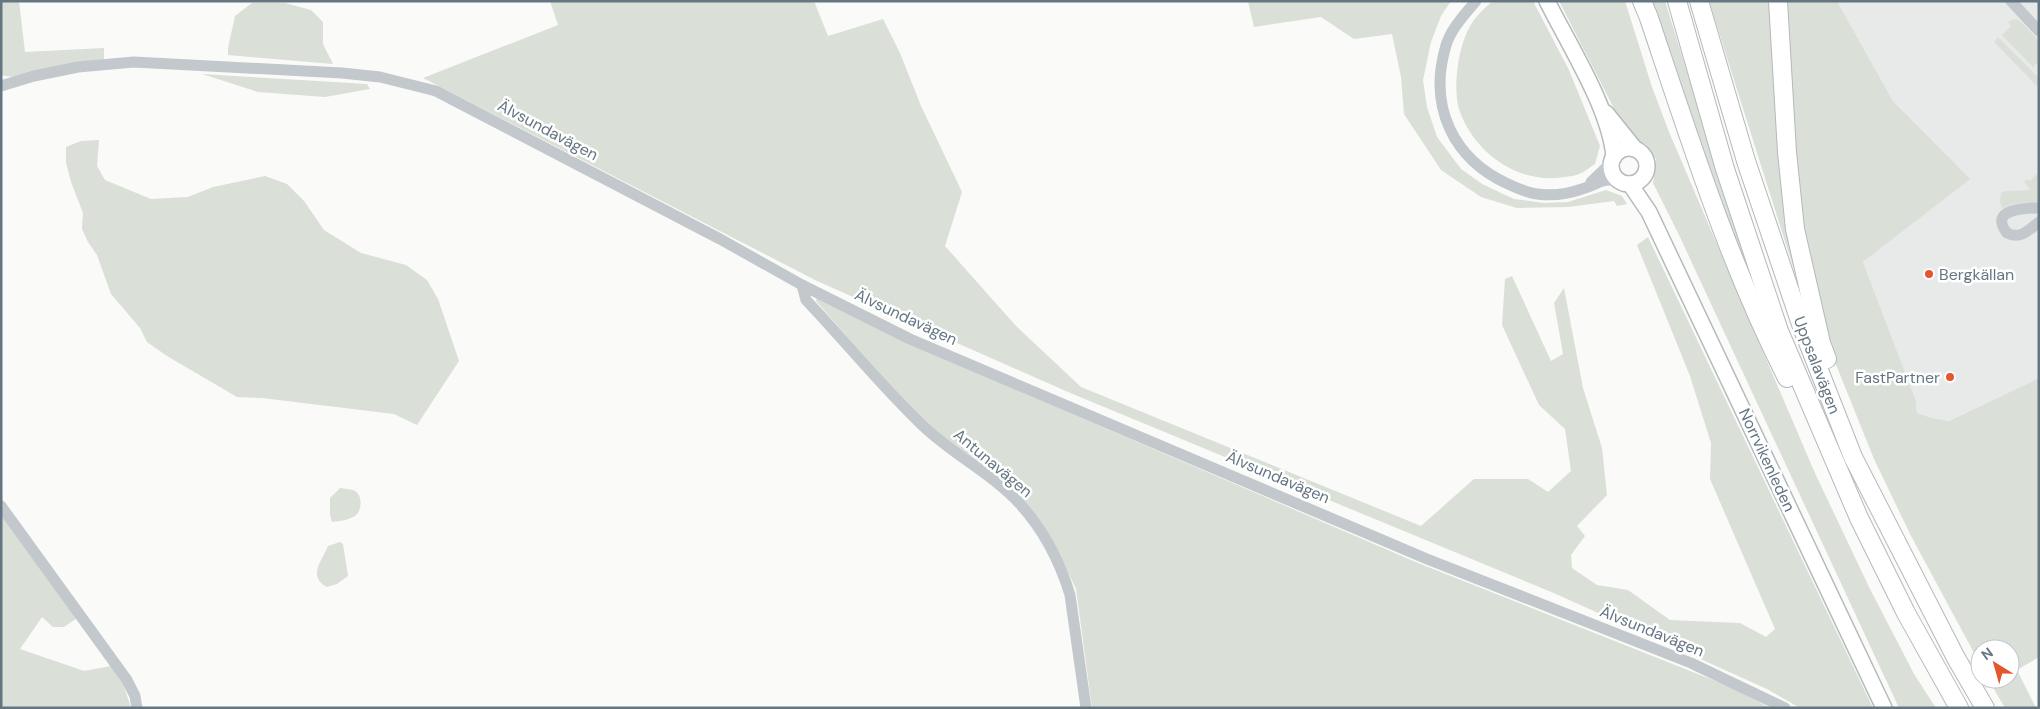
<svg xmlns="http://www.w3.org/2000/svg" width="2040" height="709" font-family="'DM Sans',sans-serif">
  <rect width="100%" height="100%" fill="#fafaf8"/>
  <path fill="#e8e9e9" d="M1837,1H2039V378L1949,421L1932,418L1917,413L1916,401L1863,262L1969,179L1893,101Z"/>
  <g fill="#dadfd7">
    <path d="M1,1H19L25,52L104,48V60L12,77L1,75Z"/>
    <path d="M550,1H814L828,36L883,19L900,53L921,106L962,192L945,246L1016,326L1081,387L1421,526L1474,479H1528L1548,492L1571,471L1565,429L1539,405L1502,325L1505,279L1512,276L1551,361L1563,354L1554,303L1564,288L1583,388L1602,448L1607,495L1577,526L1585,536L1571,555L1572,568L1597,585L1628,590L1670,620L1740,623L1766,637L1775,629L1710,479L1711,443L1690,376L1637,245L1648,237L1873,708H1800L1767,689L1556,594L1068,392L817,281L423,78L558,25Z"/>
    <path d="M1248,1H1451L1441,16L1431,42L1423,80L1427,107L1437,137L1461,169L1482,184L1514,199L1544,203L1568,202L1606,190L1622,196L1627,204L1617,206L1614,201L1568,207L1517,208L1481,197L1441,170L1404,114L1401,77L1392,34L1354,39L1321,17L1254,27Z"/>
    <path d="M1493,1H1533L1569,70L1600,146L1595,164C1590,167 1585,172 1579,174C1575,176 1569,176 1564,177C1519,185 1475,153 1460,112C1452,90 1458,50 1468,30C1473,19 1484,8 1493,1Z"/>
    <path d="M1559,1H1625L1652,87L1669,132L1814,471L1869,587L1914,674L1936,708H1899L1679,235L1653,183L1656,159L1646,145L1627,134Z"/>
    <path d="M1648,1H1665L1759,305L1705,168Z"/>
    <path d="M1709,1H1770L1801,292Z"/>
    <path d="M1785,1H1837L1893,101L1970,179L1863,262L1916,401L1917,413L1932,418L1949,421L2039,378V657L2017,670L2036,708H2005L1988,679H2010V649H1980V664L1910,534L1874,459L1833,357L1811,268L1801,214Z"/>
    <path d="M252,3H285L311,10L323,22V44L333,64L228,55V48L235,16Z"/>
    <path d="M2015,19L2020,21L2039,41V64L2037,63L2033,67L2002,35L2011,26L2008,22Z"/>
    <path d="M1998,37L2039,78V88L1994,42Z"/>
    <path d="M202,74L367,84L370,89L325,97L258,92Z"/>
    <path d="M99,140L97,166L105,180L151,199L188,197L213,187L265,176L287,184L304,201L324,230L361,253L406,265L427,280L438,299L459,361L417,425L394,414L262,398L237,397L167,356L147,342L140,328L111,294L97,255L88,242L82,229L83,213L71,182L66,163V147L81,141Z"/>
    <path d="M2039,172V203C2026,203 2013,201 2002,209L2000,201L2001,193L2006,191L2031,190L2024,182L2027,179L2030,181Z"/>
    <path d="M817,296L905,342L1418,563L1733,688L1770,708H1092L1076,589L1057,549L1032,511L933,430L906,404L816,301Z"/>
    <path d="M340,488C344,489 352,489 355,491C363,496 362,511 355,516C348,520 340,521 332,522L330,515V498Z"/>
    <path d="M1,514L77,618L64,627H53L42,617L20,649L84,671L111,666L123,683L131,708H1Z"/>
    <path d="M340,542L343,544L348,576L337,584L327,587C307,576 322,561 328,546Z"/>
  </g>
  <g fill="none" stroke-linecap="round" stroke-linejoin="round">
    <g stroke="#b5babe" stroke-width="18">
      <g id="major">
        <path d="M1547,1C1569,45 1610,109 1614,157"/>
        <path d="M1606,113L1635,149"/>
        <circle cx="1629" cy="166" r="18"/>
        <path d="M1630,184L1649,212L1884,708"/>
      </g>
    </g>
    <g stroke="#b4b9bd" stroke-width="20">
      <g id="highway">
        <path d="M1642,1L1649,18C1690,140 1729,264 1787,378"/>
        <path d="M1677,1L1725,169L1779,331L1859,518L1906,613L1959,708"/>
        <path d="M1699,1L1746,161L1802,327L1853,457L1956,658L1985,708"/>
        <path d="M1778,1L1787,152L1795,229L1821,343L1827,359"/>
      </g>
    </g>
    <g stroke="#c3c8cc" stroke-width="11">
      <path d="M1476,1C1464,15 1449,31 1445,49C1429,107 1453,159 1508,184C1517,188 1527,193 1537,194C1552,196 1568,194 1582,189C1596,185 1604,177 1618,181"/>
      <path d="M2011,1L2039,31"/>
      <path d="M1,86L34,76L78,67L134,62L342,73L380,77L436,91L720,239L802,285L910,339L1427,559L1691,663L1785,708"/>
      <path d="M1591,182L1611,163"/>
      <path d="M2039,208C2025,208 1988,209 2007,233C2020,240 2029,230 2039,222"/>
      <path d="M802,285L806,300C845,341 881,386 922,425C952,454 991,473 1019,503C1043,529 1060,562 1070,595L1086,708"/>
      <path d="M1,506L127,680L135,696L137,708"/>
    </g>
    <use href="#major" stroke="#fff" stroke-width="15"/>
    <use href="#highway" stroke="#fff" stroke-width="18"/>
  </g>
  <g fill="#e4572e" stroke="#fff" stroke-width="2">
    <circle cx="1929" cy="274" r="5"/>
    <circle cx="1950" cy="377" r="5"/>
  </g>
  <g text-anchor="middle" dominant-baseline="central" stroke-width="5" stroke-linejoin="round" paint-order="stroke">
    <g font-size="16" fill="#657683" stroke="#fff">
      <text transform="translate(548 130) rotate(28)">Älvsundavägen</text>
      <text transform="translate(906 317) rotate(25)">Älvsundavägen</text>
      <text transform="translate(1817 365) rotate(69)">Uppsalavägen</text>
      <text transform="translate(1767 460) rotate(65)">Norrvikenleden</text>
      <text transform="translate(993 463) rotate(40)">Antunavägen</text>
      <text transform="translate(1278 477) rotate(23)">Älvsundavägen</text>
      <text transform="translate(1652 631) rotate(22)">Älvsundavägen</text>
    </g>
    <g font-size="16" fill="#657683" stroke="#fff" text-anchor="start">
      <text x="1939" y="274">Bergkällan</text>
      <text x="1940" y="377" text-anchor="end">FastPartner</text>
    </g>
  </g>
  <rect width="2040" height="709" fill="none" stroke="#657683" stroke-width="5"/>
  <g transform="translate(1995 664) rotate(323)"><circle r="24" fill="#ffffff" stroke="#c1c8cd"/>
  <path d="M0-4L9 19L0 12L-9 19Z" fill="#e4572e"/>
  <text y="-8" font-size="14" font-weight="bold" text-anchor="middle" fill="#657683">N</text>
  </g>
</svg>
